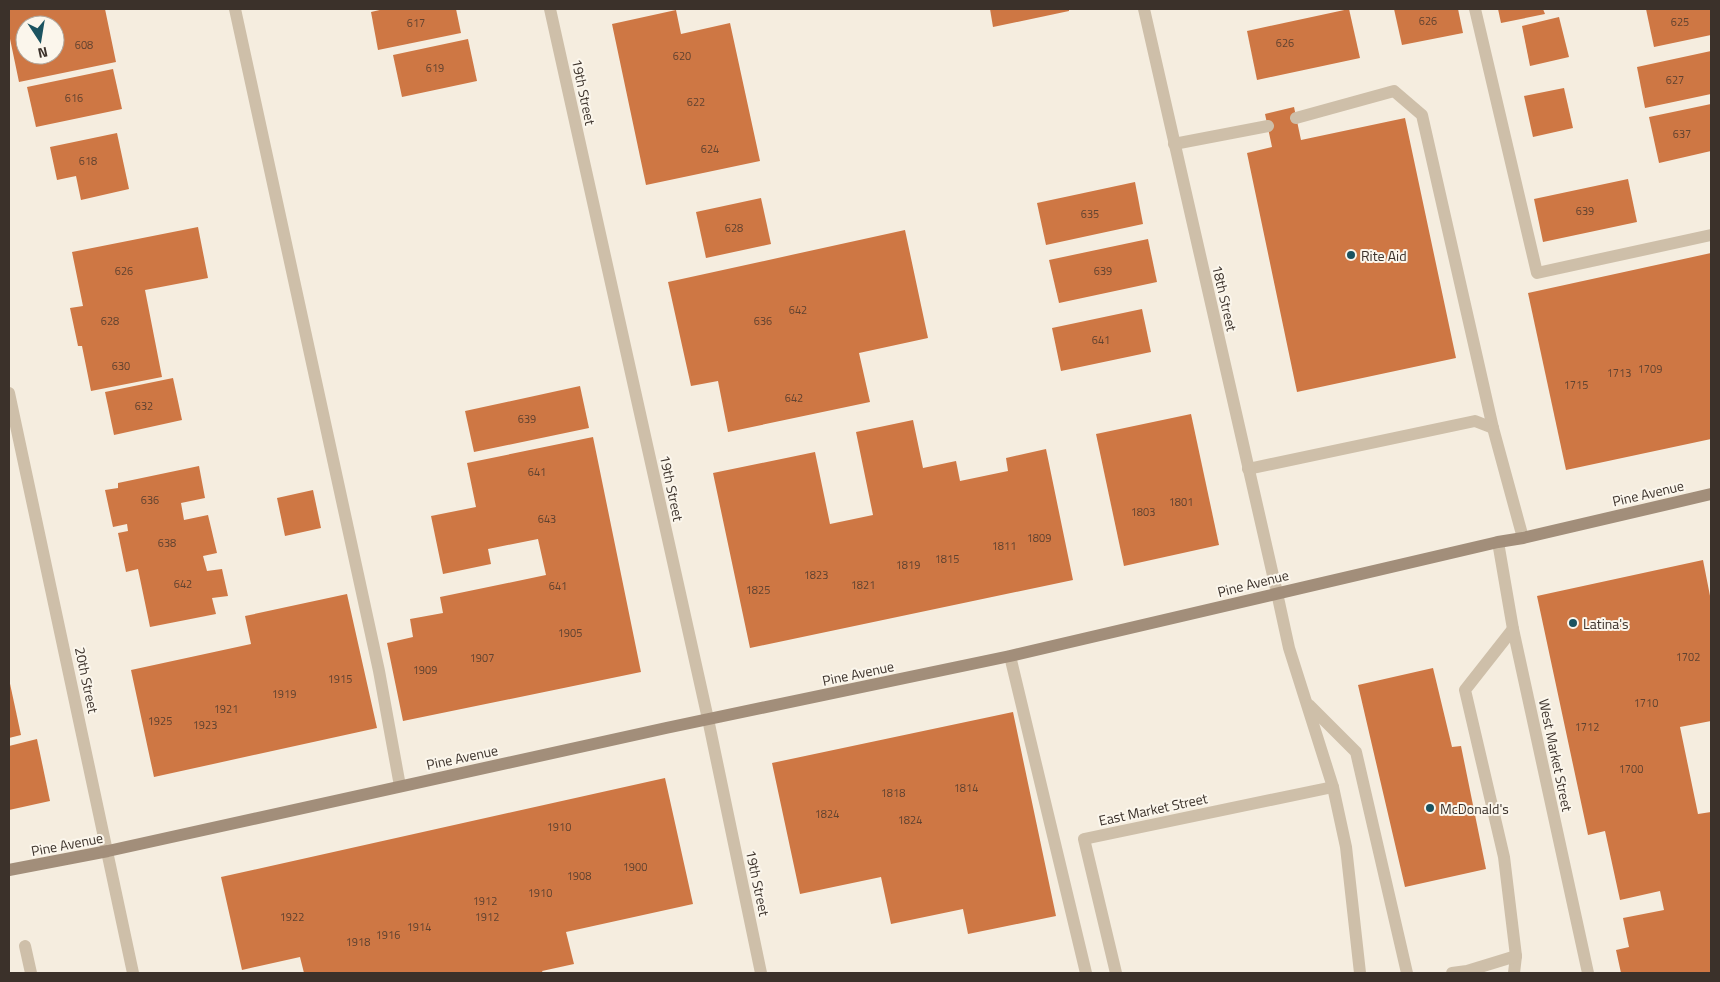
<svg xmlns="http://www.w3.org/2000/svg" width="1720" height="982" font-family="'Titillium Web',sans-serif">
  <rect width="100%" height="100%" fill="#f5eddf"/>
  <g fill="#ce7744" fill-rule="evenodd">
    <path d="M9,9H105L116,62L19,82L9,34ZM25,25H55V55H25Z"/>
    <path d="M384,9H456L461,33L378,50L371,12Z"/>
    <path d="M990,9H1069V11L993,27Z"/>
    <path d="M1349,9L1360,58L1257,80L1247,31Z"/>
    <path d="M1394,9H1458L1463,33L1402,45Z"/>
    <path d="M1498,9H1543L1545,14L1501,23Z"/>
    <path d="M1646,9H1711V35L1654,47Z"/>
    <path d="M676,10L681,34L730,23L760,161L646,185L612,24Z"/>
    <path d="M1559,17L1569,57L1530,66L1522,26Z"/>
    <path d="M468,39L477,81L402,97L393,55Z"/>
    <path d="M1711,51V94L1645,108L1637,67Z"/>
    <path d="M113,69L122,109L36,127L27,87Z"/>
    <path d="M1564,88L1573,128L1533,137L1524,96Z"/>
    <path d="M1711,104V151L1659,163L1649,117Z"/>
    <path d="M1294,107L1301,140L1405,118L1456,358L1297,392L1247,153L1272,147L1265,114Z"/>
    <path d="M117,133L129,189L81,200L76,176L57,180L50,147Z"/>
    <path d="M1628,179L1637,222L1543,242L1534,199Z"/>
    <path d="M1135,182L1143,224L1046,245L1037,203Z"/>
    <path d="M761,198L771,244L706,258L696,212Z"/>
    <path d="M198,227L208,278L145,290L162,377L91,391L82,346H78L70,308L83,306L72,252Z"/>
    <path d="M905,230L928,338L859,353L870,402L728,432L718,381L691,386L668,282Z"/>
    <path d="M1148,239L1157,282L1059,303L1049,260Z"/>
    <path d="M1711,253V439L1566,470L1528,293Z"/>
    <path d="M1142,309L1151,352L1061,371L1052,328Z"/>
    <path d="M173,378L182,420L114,435L105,392Z"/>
    <path d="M580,386L589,428L474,452L465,411Z"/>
    <path d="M1191,414L1219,545L1124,566L1096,434Z"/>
    <path d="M913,420L923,468L956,461L960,481L1008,471L1006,458L1046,449L1073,580L750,648L713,473L815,452L830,524L873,515L856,432Z"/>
    <path d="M593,437L641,672L403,721L387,643L413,637L410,619L443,613L440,597L546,575L538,539L488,549L491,564L443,574L431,516L476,507L467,463Z"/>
    <path d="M199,466L205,498L181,503L184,520L208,515L217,553L203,556L207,571L222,569L228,596L212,598L216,614L150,627L138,569L126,572L118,533L128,531L127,524L113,527L105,490L118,488V483Z"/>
    <path d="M313,490L321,528L285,536L277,498Z"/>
    <path d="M1703,560L1711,601V721L1680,727L1698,814L1711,812V973H1621L1616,950L1629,947L1623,918L1664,910L1660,891L1620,900L1605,831L1588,835L1537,596Z"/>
    <path d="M347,594L377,728L154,777L131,670L251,644L245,616Z"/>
    <path d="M1433,668L1452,747L1461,746L1486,869L1405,887L1358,685Z"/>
    <path d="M9,679L21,735L9,738Z"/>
    <path d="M1013,712L1056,916L968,934L963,909L891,924L881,877L800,894L772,763Z"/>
    <path d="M37,739L50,801L9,810V746Z"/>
    <path d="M665,778L693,904L566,932L574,964L542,971L543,973H304L300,957L242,970L221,877Z"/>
  </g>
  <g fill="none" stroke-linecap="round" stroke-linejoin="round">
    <g stroke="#cebfa9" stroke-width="12">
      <path d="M235,9L379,671L400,786"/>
      <path d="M1475,9L1537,273L1711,235"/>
      <path d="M1296,118L1394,91L1422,115L1493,428L1523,538"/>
      <path d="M1174,144L1268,126"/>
      <path d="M1248,469L1475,421L1493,428"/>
      <path d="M1277,593L1289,648L1333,787L1346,847L1360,973"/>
      <path d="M1513,629L1465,690L1504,857L1516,956L1514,973"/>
      <path d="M1309,705L1356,752L1407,973"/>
      <path d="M25,946L31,973"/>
      <path d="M1116,973L1084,839L1333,787"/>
      <path d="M1452,973L1467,971L1516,956"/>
    </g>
    <path stroke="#cebfa9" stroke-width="12" d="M1010,656L1086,973"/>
    <g stroke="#cebfa9" stroke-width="12">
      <path d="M550,9L708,719L761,973"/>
      <path d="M1144,9L1277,593"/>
      <path d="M9,393L133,973"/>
      <path d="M1498,542L1513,629L1588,973"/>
    </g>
    <path stroke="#a28e7a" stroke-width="12" d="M9,870L108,851L666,728L1010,656L1498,542L1523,538L1711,494"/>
  </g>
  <g fill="#1b5360" stroke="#fbf6ec" stroke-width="2">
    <circle cx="1351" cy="255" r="5"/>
    <circle cx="1573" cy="623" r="5"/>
    <circle cx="1430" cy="808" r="5"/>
  </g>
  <g text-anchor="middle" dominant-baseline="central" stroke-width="4" stroke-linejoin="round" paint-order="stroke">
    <g font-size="11" fill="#604230">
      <text x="1428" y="21">626</text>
      <text x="1680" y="22">625</text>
      <text x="416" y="23">617</text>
      <text x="1285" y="43">626</text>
      <text x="84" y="45">608</text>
      <text x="682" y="56">620</text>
      <text x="435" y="68">619</text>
      <text x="1675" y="80">627</text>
      <text x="74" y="98">616</text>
      <text x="696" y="102">622</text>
      <text x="1682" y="134">637</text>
      <text x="710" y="149">624</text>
      <text x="88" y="161">618</text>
      <text x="1585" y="211">639</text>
      <text x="1090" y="214">635</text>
      <text x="734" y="228">628</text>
      <text x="124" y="271">626</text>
      <text x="1103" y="271">639</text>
      <text x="798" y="310">642</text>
      <text x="110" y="321">628</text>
      <text x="763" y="321">636</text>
      <text x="1101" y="340">641</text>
      <text x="121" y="366">630</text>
      <text x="1650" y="369">1709</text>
      <text x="1619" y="373">1713</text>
      <text x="1576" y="385">1715</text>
      <text x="794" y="398">642</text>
      <text x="144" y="406">632</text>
      <text x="527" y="419">639</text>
      <text x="537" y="472">641</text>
      <text x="150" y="500">636</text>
      <text x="1181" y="502">1801</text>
      <text x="1143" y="512">1803</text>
      <text x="547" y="519">643</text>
      <text x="1039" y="538">1809</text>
      <text x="167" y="543">638</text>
      <text x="1004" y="546">1811</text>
      <text x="947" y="559">1815</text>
      <text x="908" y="565">1819</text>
      <text x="816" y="575">1823</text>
      <text x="183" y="584">642</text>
      <text x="863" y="585">1821</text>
      <text x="558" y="586">641</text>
      <text x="758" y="590">1825</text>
      <text x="570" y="633">1905</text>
      <text x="1688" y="657">1702</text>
      <text x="482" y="658">1907</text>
      <text x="425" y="670">1909</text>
      <text x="340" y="679">1915</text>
      <text x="284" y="694">1919</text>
      <text x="1646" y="703">1710</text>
      <text x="226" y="709">1921</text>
      <text x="160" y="721">1925</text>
      <text x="205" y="725">1923</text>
      <text x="1587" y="727">1712</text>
      <text x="1631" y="769">1700</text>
      <text x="966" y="788">1814</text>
      <text x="893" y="793">1818</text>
      <text x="827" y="814">1824</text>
      <text x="910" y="820">1824</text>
      <text x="559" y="827">1910</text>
      <text x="635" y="867">1900</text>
      <text x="579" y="876">1908</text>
      <text x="540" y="893">1910</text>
      <text x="485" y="901">1912</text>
      <text x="292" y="917">1922</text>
      <text x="487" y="917">1912</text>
      <text x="419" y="927">1914</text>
      <text x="388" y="935">1916</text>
      <text x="358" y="942">1918</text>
    </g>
    <g font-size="14" fill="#3b312a" stroke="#fbf6ec">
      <text transform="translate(584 92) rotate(78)">19th Street</text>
      <text transform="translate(1225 298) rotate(77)">18th Street</text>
      <text transform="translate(672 488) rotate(78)">19th Street</text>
      <text transform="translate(1648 493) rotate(-13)">Pine Avenue</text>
      <text transform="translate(1253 583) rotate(-14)">Pine Avenue</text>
      <text transform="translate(858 673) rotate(-12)">Pine Avenue</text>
      <text transform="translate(87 680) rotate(78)">20th Street</text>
      <text transform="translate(1556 755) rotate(78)">West Market Street</text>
      <text transform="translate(462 757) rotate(-12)">Pine Avenue</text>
      <text transform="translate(1153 809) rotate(-12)">East Market Street</text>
      <text transform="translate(67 844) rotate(-11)">Pine Avenue</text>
      <text transform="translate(758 883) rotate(78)">19th Street</text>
    </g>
    <g font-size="14" fill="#3b312a" stroke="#fbf6ec" text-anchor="start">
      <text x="1361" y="255">Rite Aid</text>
      <text x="1583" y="623">Latina's</text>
      <text x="1440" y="808">McDonald's</text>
    </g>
  </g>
  <rect width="1720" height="982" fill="none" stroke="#3b312a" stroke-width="20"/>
  <g transform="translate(40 40) rotate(168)"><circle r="24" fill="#fbf6ec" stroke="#aea79e"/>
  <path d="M0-4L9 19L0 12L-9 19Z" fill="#1b5360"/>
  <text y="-8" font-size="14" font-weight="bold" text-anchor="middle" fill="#3b312a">N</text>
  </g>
</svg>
